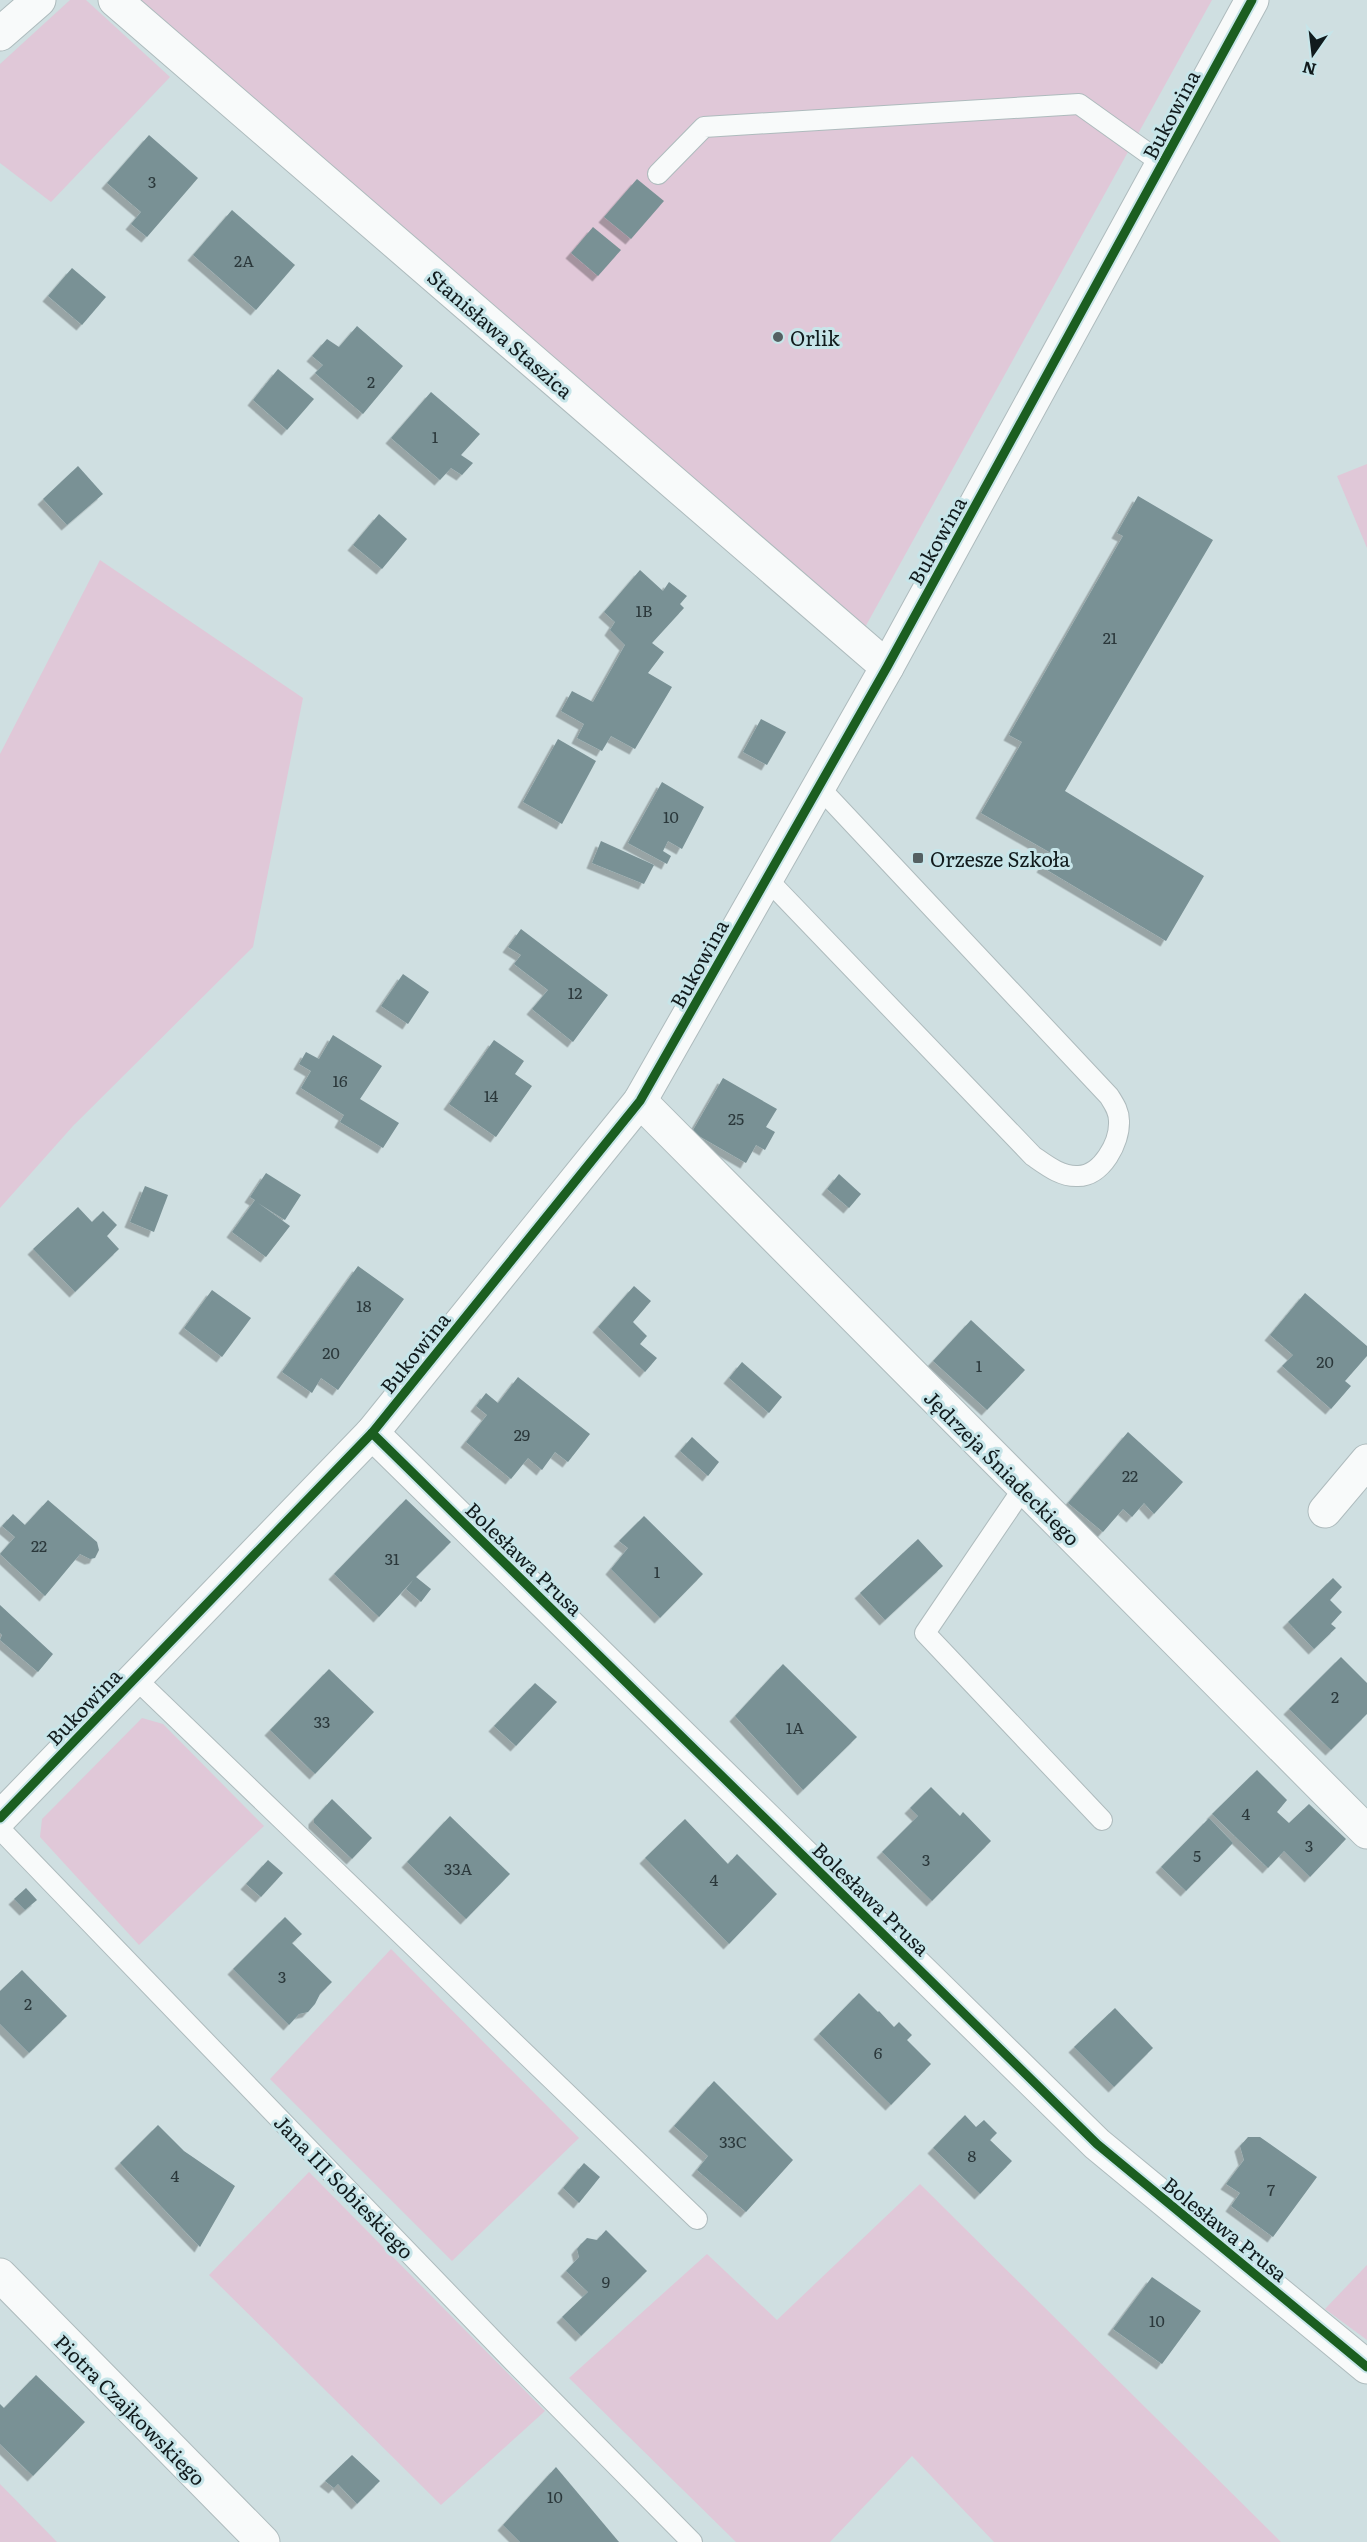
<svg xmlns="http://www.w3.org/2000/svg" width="1367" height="2542" font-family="Literata,serif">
  <defs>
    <filter id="shadow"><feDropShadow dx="-5.5" dy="5.5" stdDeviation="0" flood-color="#0004"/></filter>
  </defs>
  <rect width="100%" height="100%" fill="#cfdfe1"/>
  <g fill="#e0c8d8">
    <path d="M70,0H86L170,77L51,202L0,163V64Z"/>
    <path d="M115,0H1212L858,640Z"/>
    <path d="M1367,464V548L1337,476Z"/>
    <path d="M100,560L303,698L253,947L73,1126L0,1208V754Z"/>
    <path d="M142,1718L163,1724L264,1826L139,1945L40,1837L42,1819Z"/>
    <path d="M391,1949L579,2138L452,2261L270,2079Z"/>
    <path d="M309,2172L545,2411L441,2505L209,2275Z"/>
    <path d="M920,2184L1281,2542H994L912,2456L830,2542H736L569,2378L707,2254L777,2320Z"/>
    <path d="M1367,2265V2340L1325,2309Z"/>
    <path d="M0,2484L57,2542H0Z"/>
  </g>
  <g fill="#799195" filter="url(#shadow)">
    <path d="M149,135L198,178L147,237L131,224L141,212L107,183Z"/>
    <path d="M637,179L664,201L631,239L604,217Z"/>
    <path d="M232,210L295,265L256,310L193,255Z"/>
    <path d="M593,227L621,250L598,276L571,253Z"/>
    <path d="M72,268L106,297L82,325L48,296Z"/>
    <path d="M357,326L403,366L363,414L315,373L323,365L312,356L327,339L339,347Z"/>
    <path d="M278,369L314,399L287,430L253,400Z"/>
    <path d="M431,392L480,434L461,455L473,463L462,475L451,468L440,480L391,438Z"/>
    <path d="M78,466L103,494L67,525L43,499Z"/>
    <path d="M1138,496L1213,540L1065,791L1204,876L1166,941L1042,867L1051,853L981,813L1022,742L1009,735L1123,536L1117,533Z"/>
    <path d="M379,514L407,539L382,569L353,545Z"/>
    <path d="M640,570L663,591L669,582L687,596L680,604L684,608L652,643L664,652L648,673L672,687L635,749L611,736L602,751L577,738L584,724L561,711L572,691L593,702L625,645L610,630L615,622L604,612Z"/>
    <path d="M761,719L786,732L767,765L743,752Z"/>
    <path d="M558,739L596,761L562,824L523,802Z"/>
    <path d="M662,782L704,807L682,849L668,841L663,851L671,856L667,864L628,843Z"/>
    <path d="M601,841L654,865L644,884L592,863Z"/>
    <path d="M521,929L608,995L573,1042L532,1009L548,990L514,964L521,955L508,947Z"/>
    <path d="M403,974L429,992L408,1024L381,1006Z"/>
    <path d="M333,1035L382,1066L360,1099L399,1123L383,1148L340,1122L344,1115L301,1088L311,1071L299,1064L306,1052L319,1059Z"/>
    <path d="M494,1040L524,1061L515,1074L532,1086L496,1137L449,1104Z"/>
    <path d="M723,1078L777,1109L766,1127L775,1132L765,1150L756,1145L746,1163L692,1132Z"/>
    <path d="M266,1173L301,1195L285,1220L258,1203L290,1226L266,1257L232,1232L255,1200L250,1197Z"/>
    <path d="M839,1174L861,1194L849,1208L827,1189Z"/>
    <path d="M145,1186L168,1195L154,1232L130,1222Z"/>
    <path d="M78,1207L92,1222L103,1211L117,1225L107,1236L119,1249L75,1292L33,1249Z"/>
    <path d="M358,1266L404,1299L338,1390L321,1378L312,1393L282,1372Z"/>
    <path d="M634,1286L651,1301L633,1322L647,1336L640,1344L657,1358L645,1372L598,1327Z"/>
    <path d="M212,1290L251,1318L222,1357L184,1328Z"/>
    <path d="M1305,1293L1367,1346V1356L1345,1381L1351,1386L1331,1409L1282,1366L1293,1355L1270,1335Z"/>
    <path d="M971,1320L1025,1370L987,1410L933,1361Z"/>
    <path d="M742,1362L782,1397L769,1413L729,1378Z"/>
    <path d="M518,1377L590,1434L568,1462L555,1452L542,1470L528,1458L511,1479L466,1442L487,1415L476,1406L486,1393L498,1403Z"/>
    <path d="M1128,1432L1183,1482L1154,1514L1144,1503L1132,1517L1123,1509L1103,1532L1068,1503Z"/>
    <path d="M692,1437L719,1462L708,1476L680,1451Z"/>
    <path d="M406,1499L451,1542L416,1577L431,1589L421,1602L406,1589L413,1580L379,1617L334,1574Z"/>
    <path d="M48,1500L97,1542L99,1550L95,1558L90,1559L80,1554L45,1596L0,1554L15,1537L2,1526L13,1514L25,1525Z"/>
    <path d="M644,1516L703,1574L660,1618L611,1569L628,1548L619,1541Z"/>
    <path d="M918,1539L943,1566L885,1620L860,1593Z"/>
    <path d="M1333,1578L1342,1587L1330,1600L1342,1612L1331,1624L1336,1628L1314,1649L1288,1622Z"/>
    <path d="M0,1605L53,1654L38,1672L0,1640L2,1635L0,1633Z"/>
    <path d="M1341,1657L1367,1683V1714L1331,1750L1289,1709Z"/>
    <path d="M783,1664L857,1737L803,1790L735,1716Z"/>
    <path d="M329,1669L374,1712L315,1774L270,1730Z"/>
    <path d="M535,1683L557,1702L516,1746L494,1726Z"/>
    <path d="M1257,1770L1287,1800L1277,1812L1289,1823L1309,1804L1346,1839L1310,1877L1284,1851L1268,1868L1212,1814Z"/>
    <path d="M931,1787L960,1816L963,1812L991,1841L932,1901L882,1852L918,1816L910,1808Z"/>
    <path d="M332,1799L372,1838L352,1859L314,1823V1819Z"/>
    <path d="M450,1816L510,1874L466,1919L407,1862Z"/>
    <path d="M1209,1818L1233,1843L1186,1891L1161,1867Z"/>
    <path d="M685,1819L728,1864L737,1854L777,1894L729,1944L645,1858Z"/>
    <path d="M268,1860L283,1873L261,1897L246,1884Z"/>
    <path d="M26,1888L37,1900L25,1910L14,1899Z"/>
    <path d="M285,1917L302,1934L292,1943L332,1982L320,1994L315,2004L308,2012L299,2014L289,2025L233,1969Z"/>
    <path d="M22,1970L67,2016L29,2053L0,2024V1991Z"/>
    <path d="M859,1993L878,2012L879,2011L894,2027L899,2022L912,2035L907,2040L931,2064L891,2105L819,2034Z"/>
    <path d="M1115,2008L1153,2048L1114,2087L1074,2047Z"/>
    <path d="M714,2081L793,2160L746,2212L697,2170L708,2156L674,2126Z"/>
    <path d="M965,2115L976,2127L984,2120L997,2133L990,2140L1012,2161L980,2194L933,2148Z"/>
    <path d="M158,2125L184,2151L235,2186L200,2247L120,2163Z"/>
    <path d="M1248,2137H1260L1317,2177L1273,2237L1231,2206L1240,2193L1226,2184L1244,2160L1240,2146Z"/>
    <path d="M584,2163L600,2177L579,2203L563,2188Z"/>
    <path d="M606,2230L647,2271L581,2336L562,2317L588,2292L566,2271L579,2257L577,2249L581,2244L587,2238L597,2240Z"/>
    <path d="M1152,2277L1201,2311L1162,2364L1113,2329Z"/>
    <path d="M36,2375L85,2422L33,2476L0,2444V2404L4,2408Z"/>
    <path d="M352,2455L380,2481L357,2504L338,2484L334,2488L325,2481Z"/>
    <path d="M556,2467L619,2542H520L503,2525Z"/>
  </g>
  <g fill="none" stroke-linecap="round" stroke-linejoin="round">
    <g stroke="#aebbbd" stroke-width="22">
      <g id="lane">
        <path d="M658,174L704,127L1079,104L1163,164"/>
        <path d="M766,878L1033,1156C1046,1165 1061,1177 1078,1176C1102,1176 1120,1142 1119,1121C1119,1111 1114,1104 1109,1096L818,786"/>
        <path d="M1024,1487L925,1633L1102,1820"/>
        <path d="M135,1678L697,2219"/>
        <path d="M0,1829L514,2362L692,2542"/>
      </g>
    </g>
    <g stroke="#aebbbd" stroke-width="35">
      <g id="street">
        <path d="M115,0L887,667"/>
        <path d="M0,34L39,0"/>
        <path d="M640,1101L1367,1832"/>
        <path d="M372,1433L1097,2144L1367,2367"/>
        <path d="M1325,1511L1367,1461"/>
        <path d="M0,2275L263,2542"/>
      </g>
    </g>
    <g stroke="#aebbbd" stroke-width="35">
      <path id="secondary" d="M0,1818L372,1433L640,1101L887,667L1252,0"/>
    </g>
    <use href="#lane" stroke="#f8fafa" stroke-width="20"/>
    <use href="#street" stroke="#f8fafa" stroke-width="33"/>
    <use href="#secondary" stroke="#f8fafa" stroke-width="33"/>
    <g stroke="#c7e5e9" stroke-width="13">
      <g id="cycleway">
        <path d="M372,1433L1097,2144L1367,2367"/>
        <path d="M0,1818L372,1433L640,1101L887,667L1252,0"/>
      </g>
    </g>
    <use href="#cycleway" stroke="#1b5e20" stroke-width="9"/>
  </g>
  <g fill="#546062" stroke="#c7e5e9" stroke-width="2">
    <circle cx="778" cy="337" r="6"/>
    <rect x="912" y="852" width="12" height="12" rx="3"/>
  </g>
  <g text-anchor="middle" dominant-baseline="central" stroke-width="6" stroke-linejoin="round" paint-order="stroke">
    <g font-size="16" fill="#2b383b">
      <text x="152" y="181">3</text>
      <text x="244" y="260">2A</text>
      <text x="371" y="381">2</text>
      <text x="435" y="436">1</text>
      <text x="644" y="610">1B</text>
      <text x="1110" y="637">21</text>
      <text x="671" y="816">10</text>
      <text x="575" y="992">12</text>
      <text x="340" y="1080">16</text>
      <text x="491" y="1095">14</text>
      <text x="736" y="1118">25</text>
      <text x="364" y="1305">18</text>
      <text x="331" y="1352">20</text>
      <text x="1325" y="1361">20</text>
      <text x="979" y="1365">1</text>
      <text x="522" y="1434">29</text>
      <text x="1130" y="1475">22</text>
      <text x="39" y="1545">22</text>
      <text x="392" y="1558">31</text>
      <text x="657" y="1571">1</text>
      <text x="1335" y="1696">2</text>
      <text x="322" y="1721">33</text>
      <text x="795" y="1727">1A</text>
      <text x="1246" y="1813">4</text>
      <text x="1309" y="1845">3</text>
      <text x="1197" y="1855">5</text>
      <text x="926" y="1859">3</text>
      <text x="458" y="1868">33A</text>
      <text x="714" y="1879">4</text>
      <text x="282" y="1976">3</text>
      <text x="28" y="2003">2</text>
      <text x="878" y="2052">6</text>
      <text x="733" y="2141">33C</text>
      <text x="972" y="2155">8</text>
      <text x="175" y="2175">4</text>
      <text x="1271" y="2189">7</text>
      <text x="606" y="2281">9</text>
      <text x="1157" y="2320">10</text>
      <text x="555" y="2496">10</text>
    </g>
    <g font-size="20" fill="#111b1d" stroke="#c7e5e9">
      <text transform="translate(1170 114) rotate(-62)">Bukowina</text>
      <text transform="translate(501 333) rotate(41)">Stanisława Staszica</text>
      <text transform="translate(936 540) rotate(-61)">Bukowina</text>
      <text transform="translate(698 963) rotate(-61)">Bukowina</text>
      <text transform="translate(414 1352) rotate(-51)">Bukowina</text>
      <text transform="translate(1003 1467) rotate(45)">Jędrzeja Śniadeckiego</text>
      <text transform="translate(525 1558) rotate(44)">Bolesława Prusa</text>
      <text transform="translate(83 1706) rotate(-46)">Bukowina</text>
      <text transform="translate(872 1898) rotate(44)">Bolesława Prusa</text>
      <text transform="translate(345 2186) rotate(46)">Jana III Sobieskiego</text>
      <text transform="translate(1226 2228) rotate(39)">Bolesława Prusa</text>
      <text transform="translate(131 2409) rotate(45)">Piotra Czajkowskiego</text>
    </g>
    <g font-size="20" fill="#111b1d" stroke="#c7e5e9" text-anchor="start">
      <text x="790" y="337">Orlik</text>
      <text x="930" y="858">Orzesze Szkoła</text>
    </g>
  </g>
  <g transform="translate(1313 54) rotate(194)" stroke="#c7e5e9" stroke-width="4.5" paint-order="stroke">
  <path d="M0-4.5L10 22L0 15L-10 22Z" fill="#111b1d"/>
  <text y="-9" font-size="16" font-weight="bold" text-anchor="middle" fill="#111b1d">N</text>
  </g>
</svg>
